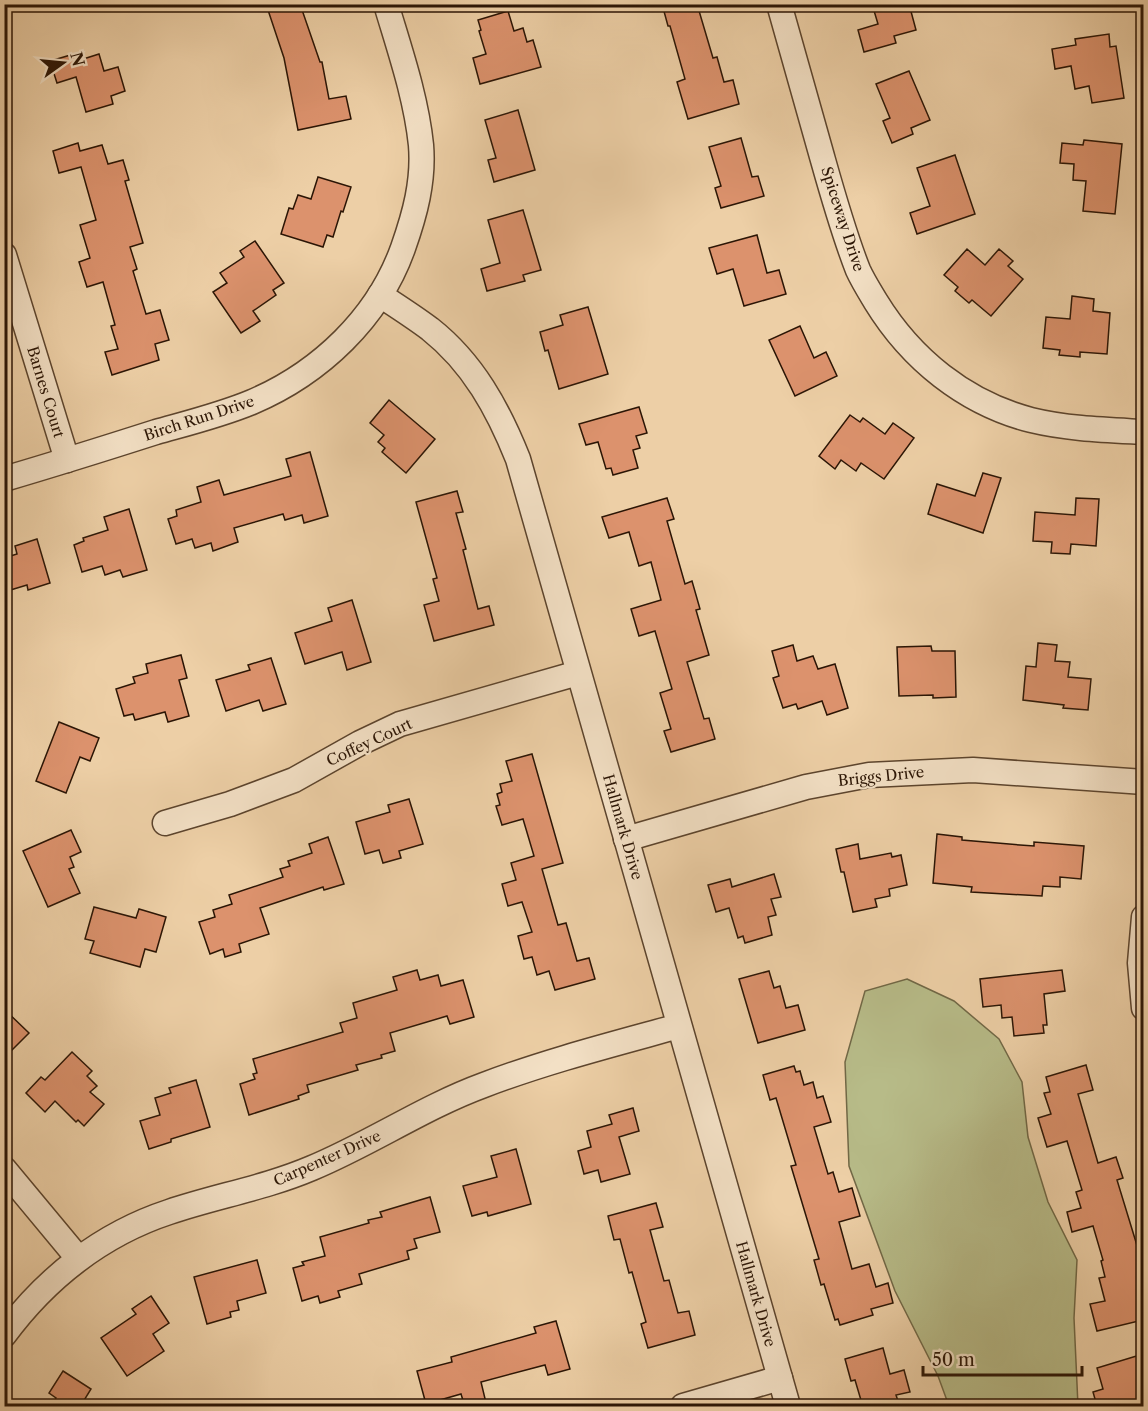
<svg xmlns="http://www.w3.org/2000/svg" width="1148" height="1411" viewBox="0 0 1148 1411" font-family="'Libre Caslon Text',serif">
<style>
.green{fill:#b7bb88;stroke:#716846;stroke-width:1.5}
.building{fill:#dc926d;stroke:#2b1505;stroke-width:1.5}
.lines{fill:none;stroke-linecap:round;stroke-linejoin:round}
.street-casing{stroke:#5c442d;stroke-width:27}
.street{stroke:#f3e0c5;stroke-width:24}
.labels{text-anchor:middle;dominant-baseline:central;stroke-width:4.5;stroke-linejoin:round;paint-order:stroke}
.street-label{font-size:15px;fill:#2b1505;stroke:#f3e0c5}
</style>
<rect width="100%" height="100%" fill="#edcfa6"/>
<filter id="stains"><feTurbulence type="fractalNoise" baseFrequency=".00333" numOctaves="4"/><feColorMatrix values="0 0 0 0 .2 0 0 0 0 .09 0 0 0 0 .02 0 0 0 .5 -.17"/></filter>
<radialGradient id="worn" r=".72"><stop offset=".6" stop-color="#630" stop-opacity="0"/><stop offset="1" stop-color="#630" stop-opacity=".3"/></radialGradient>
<!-- green -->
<path class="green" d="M 907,979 L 954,1001 L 999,1039 L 1022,1082 L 1028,1137 L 1048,1202 L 1077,1260 L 1074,1318 L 1078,1406 L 949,1406 L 938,1376 L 895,1291 L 849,1166 L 845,1062 L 865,991 Z"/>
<!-- building -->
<g class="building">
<path d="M 266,4 L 300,4 L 320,62 L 322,62 L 329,99 L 346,96 L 351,119 L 298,130 L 284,58 Z"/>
<path d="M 662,4 L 697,4 L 713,58 L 717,57 L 724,82 L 733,80 L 739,104 L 688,119 L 677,82 L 685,79 L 670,26 L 668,26 Z"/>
<path d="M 872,4 L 909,4 L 916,30 L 894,36 L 896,43 L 864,52 L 858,30 L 878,24 Z"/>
<path d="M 508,11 L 514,31 L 523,28 L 527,42 L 533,40 L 541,67 L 480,84 L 473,58 L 486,54 L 479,31 L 481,30 L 478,20 Z"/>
<path d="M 1109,34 L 1110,47 L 1116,46 L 1124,98 L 1092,103 L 1089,86 L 1075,89 L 1071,66 L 1055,69 L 1052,49 L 1076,45 L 1075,39 Z"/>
<path d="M 74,54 L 77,61 L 99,54 L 104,71 L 118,67 L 125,91 L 111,96 L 113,104 L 86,112 L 76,77 L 57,83 L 50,61 Z"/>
<path d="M 909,71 L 930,120 L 911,128 L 913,134 L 892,143 L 883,121 L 890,118 L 876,84 Z"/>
<path d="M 518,110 L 535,170 L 494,182 L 488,160 L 496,158 L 485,120 Z"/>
<path d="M 741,138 L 752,177 L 758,176 L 764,196 L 721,208 L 715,188 L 721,186 L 709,147 Z"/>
<path d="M 1084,140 L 1122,144 L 1115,214 L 1083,211 L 1086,181 L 1073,180 L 1074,164 L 1060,163 L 1062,143 L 1083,145 Z"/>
<path d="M 78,143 L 80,151 L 102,145 L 108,164 L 123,160 L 129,180 L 125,181 L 143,243 L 130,247 L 137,269 L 133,271 L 146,314 L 160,310 L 169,340 L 155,344 L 159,360 L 112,375 L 105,352 L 118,349 L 111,326 L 115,325 L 103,282 L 87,287 L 79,262 L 90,258 L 80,225 L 96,220 L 81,167 L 59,173 L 53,151 Z"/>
<path d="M 955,155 L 975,214 L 917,234 L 910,213 L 930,206 L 917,168 Z"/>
<path d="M 318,177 L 351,187 L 343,212 L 341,211 L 333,237 L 327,235 L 323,247 L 281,234 L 289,208 L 293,209 L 298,195 L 311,199 Z"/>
<path d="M 523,210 L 541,270 L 523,275 L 525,281 L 487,291 L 481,269 L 500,263 L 488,220 Z"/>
<path d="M 757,235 L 767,273 L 779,270 L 786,294 L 744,306 L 733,269 L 717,274 L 709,248 Z"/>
<path d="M 255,241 L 284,283 L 273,290 L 276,295 L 253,311 L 260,321 L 241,333 L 213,292 L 227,283 L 220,273 L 244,257 L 240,251 Z"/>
<path d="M 967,249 L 985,265 L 999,249 L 1013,261 L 1008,266 L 1023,279 L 991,316 L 972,300 L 969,303 L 955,291 L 958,287 L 944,275 Z"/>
<path d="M 1072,296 L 1094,299 L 1093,311 L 1110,313 L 1107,354 L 1080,352 L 1080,357 L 1059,355 L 1060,350 L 1043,348 L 1046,317 L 1070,319 Z"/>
<path d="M 588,307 L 608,374 L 559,389 L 548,350 L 545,351 L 540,332 L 563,325 L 560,315 Z"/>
<path d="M 800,326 L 814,358 L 826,352 L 837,376 L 795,396 L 769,340 Z"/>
<path d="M 389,400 L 435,439 L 406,473 L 382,452 L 385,448 L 378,442 L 384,435 L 370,423 Z"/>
<path d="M 639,407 L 647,433 L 636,436 L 640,448 L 633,450 L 638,468 L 613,475 L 611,468 L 606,469 L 598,442 L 586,445 L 579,424 Z"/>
<path d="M 850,415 L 860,422 L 863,418 L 885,434 L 893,423 L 914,438 L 884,479 L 861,463 L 856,471 L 841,460 L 835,469 L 819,456 Z"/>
<path d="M 310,452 L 328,516 L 304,523 L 302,515 L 285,520 L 283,514 L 234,528 L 238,542 L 213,551 L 211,543 L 195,548 L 192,539 L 176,544 L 168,519 L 177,516 L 176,510 L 201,502 L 197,487 L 219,480 L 224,495 L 291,476 L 286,459 Z"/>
<path d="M 983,473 L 1001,478 L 983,533 L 928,514 L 937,484 L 975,496 Z"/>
<path d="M 457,491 L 463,512 L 456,513 L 466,549 L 463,550 L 478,609 L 489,606 L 494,625 L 434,641 L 424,605 L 439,601 L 433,579 L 437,578 L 416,502 Z"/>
<path d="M 667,498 L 674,519 L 667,521 L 685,584 L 692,581 L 700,609 L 696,610 L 709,655 L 687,662 L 704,719 L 709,718 L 715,739 L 671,752 L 664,731 L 671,729 L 660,693 L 672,689 L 655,631 L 639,636 L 631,609 L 661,600 L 651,562 L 639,566 L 629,532 L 609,538 L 602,517 Z"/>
<path d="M 1076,498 L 1099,499 L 1096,546 L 1071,544 L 1070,554 L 1051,553 L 1052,542 L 1033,541 L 1035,512 L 1075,515 Z"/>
<path d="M 129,509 L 147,570 L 123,577 L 120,570 L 105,575 L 102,566 L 82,572 L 74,545 L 84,541 L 83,538 L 108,530 L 104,517 Z"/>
<path d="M 37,539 L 50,583 L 28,590 L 27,585 L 4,592 L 4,558 L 17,554 L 15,546 Z"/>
<path d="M 352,600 L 371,662 L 347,670 L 342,652 L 305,664 L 295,633 L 332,621 L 328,608 Z"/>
<path d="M 1038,643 L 1057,645 L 1055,661 L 1070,662 L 1068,677 L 1091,679 L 1088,710 L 1063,708 L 1064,705 L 1023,700 L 1026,666 L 1036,667 Z"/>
<path d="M 793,645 L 797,661 L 813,656 L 818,669 L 835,664 L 848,708 L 827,715 L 822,701 L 798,709 L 796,704 L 783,708 L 773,678 L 779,676 L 772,651 Z"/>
<path d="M 931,646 L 932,651 L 955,651 L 956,697 L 933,698 L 933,695 L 899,696 L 897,647 Z"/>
<path d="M 181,655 L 187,678 L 179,680 L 189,716 L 168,722 L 165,712 L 135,720 L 133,714 L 124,716 L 116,689 L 135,683 L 133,677 L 148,673 L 146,664 Z"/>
<path d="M 271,658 L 286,704 L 263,711 L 259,700 L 226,711 L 216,680 L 250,670 L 248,665 Z"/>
<path d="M 59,722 L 99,738 L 90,761 L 80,757 L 66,793 L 36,781 Z"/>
<path d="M 532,754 L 563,863 L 542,869 L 558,925 L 566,923 L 577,961 L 589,958 L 595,979 L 555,990 L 549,971 L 537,975 L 532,957 L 524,959 L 518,936 L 532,932 L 522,902 L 508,906 L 502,884 L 516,880 L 511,863 L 534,856 L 523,819 L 502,825 L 496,806 L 500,805 L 497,794 L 502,792 L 500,784 L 512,781 L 506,761 Z"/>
<path d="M 409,799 L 423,844 L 399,851 L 401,858 L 383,863 L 379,850 L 365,854 L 356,822 L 390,812 L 388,805 Z"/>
<path d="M 71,830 L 81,852 L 70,857 L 74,867 L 69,869 L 80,893 L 48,907 L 23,851 Z"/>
<path d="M 937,834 L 962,837 L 962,840 L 1020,845 L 1034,846 L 1034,842 L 1084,846 L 1081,879 L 1060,877 L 1060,887 L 1043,886 L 1042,896 L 971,892 L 972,887 L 933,883 Z"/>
<path d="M 328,837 L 344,884 L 324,890 L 323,887 L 260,908 L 269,934 L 239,944 L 241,952 L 225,957 L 223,949 L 210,954 L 199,922 L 215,917 L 213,910 L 232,904 L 229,895 L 283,877 L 280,869 L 290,866 L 288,861 L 312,853 L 309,844 Z"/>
<path d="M 858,844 L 860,859 L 891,853 L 892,857 L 901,855 L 907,885 L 889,889 L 890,896 L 875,899 L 877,907 L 853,912 L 844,872 L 841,872 L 836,849 Z"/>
<path d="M 774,874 L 781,897 L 771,899 L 776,915 L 768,917 L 772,935 L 745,943 L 743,936 L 738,938 L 729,908 L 716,912 L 708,885 L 730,879 L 732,887 Z"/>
<path d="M 94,907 L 136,918 L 139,909 L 166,917 L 156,952 L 145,949 L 140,967 L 90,953 L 94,941 L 85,939 Z"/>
<path d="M 417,970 L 420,980 L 438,975 L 441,986 L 463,980 L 474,1017 L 450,1024 L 447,1016 L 390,1033 L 395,1051 L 381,1055 L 382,1058 L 356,1065 L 358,1070 L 307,1085 L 309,1092 L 298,1096 L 299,1099 L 249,1115 L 240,1084 L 255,1079 L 253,1074 L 257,1073 L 253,1059 L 343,1032 L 340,1023 L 357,1018 L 353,1003 L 397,990 L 393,977 Z"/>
<path d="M 1062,970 L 1065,991 L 1044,994 L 1047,1025 L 1043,1025 L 1044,1033 L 1014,1036 L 1012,1017 L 1002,1018 L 1001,1005 L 983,1007 L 980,979 Z"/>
<path d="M 769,971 L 774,988 L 780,986 L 786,1008 L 798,1005 L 805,1030 L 758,1043 L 739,979 Z"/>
<path d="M 4,1009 L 29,1033 L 4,1058 Z"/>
<path d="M 72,1052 L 92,1071 L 87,1076 L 97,1086 L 90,1092 L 104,1104 L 84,1126 L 78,1120 L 76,1122 L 55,1101 L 45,1112 L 26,1093 L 41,1077 L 45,1080 Z"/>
<path d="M 1086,1065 L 1093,1090 L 1078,1094 L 1098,1163 L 1116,1157 L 1123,1178 L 1117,1180 L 1139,1252 L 1143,1251 L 1143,1276 L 1138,1278 L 1143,1300 L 1143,1320 L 1097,1331 L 1090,1304 L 1105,1301 L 1099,1278 L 1105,1277 L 1101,1261 L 1103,1260 L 1093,1226 L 1072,1232 L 1067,1212 L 1081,1208 L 1076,1192 L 1082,1190 L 1067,1141 L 1047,1147 L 1038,1118 L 1051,1114 L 1044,1093 L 1050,1092 L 1046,1077 Z"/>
<path d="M 794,1066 L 796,1072 L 800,1071 L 804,1085 L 813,1082 L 817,1098 L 823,1096 L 831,1122 L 814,1127 L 828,1174 L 833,1172 L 839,1192 L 852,1188 L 860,1216 L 839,1222 L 852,1269 L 869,1264 L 876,1287 L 888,1283 L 893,1303 L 871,1309 L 873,1315 L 840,1325 L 838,1319 L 835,1320 L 824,1284 L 821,1285 L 814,1260 L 819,1259 L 791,1166 L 796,1165 L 776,1098 L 770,1100 L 763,1075 Z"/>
<path d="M 196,1080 L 210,1127 L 171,1139 L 171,1142 L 149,1149 L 140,1121 L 160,1115 L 155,1098 L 171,1093 L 169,1088 Z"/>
<path d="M 633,1108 L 639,1131 L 619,1137 L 630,1174 L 601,1182 L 598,1170 L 584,1174 L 578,1151 L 591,1147 L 587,1131 L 612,1124 L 609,1115 Z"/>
<path d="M 516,1149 L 531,1204 L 488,1216 L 487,1212 L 472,1216 L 463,1186 L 497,1177 L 491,1156 Z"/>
<path d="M 430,1197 L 440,1232 L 414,1239 L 417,1248 L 407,1251 L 409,1259 L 359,1274 L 362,1284 L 338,1291 L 340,1297 L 320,1303 L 318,1296 L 302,1301 L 293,1268 L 304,1265 L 302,1262 L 325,1256 L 320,1237 L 369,1223 L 368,1220 L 382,1217 L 380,1212 Z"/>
<path d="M 656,1203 L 663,1227 L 650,1230 L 664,1281 L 669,1280 L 678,1313 L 689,1311 L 695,1335 L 648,1348 L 641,1324 L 646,1322 L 632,1272 L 629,1273 L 620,1239 L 614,1240 L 608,1216 Z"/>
<path d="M 257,1260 L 266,1293 L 237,1301 L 239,1310 L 230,1312 L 231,1317 L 207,1324 L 194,1277 Z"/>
<path d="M 151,1296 L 169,1323 L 153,1334 L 164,1351 L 127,1376 L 101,1338 L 136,1314 L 132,1309 Z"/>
<path d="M 556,1321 L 570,1369 L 548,1375 L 545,1365 L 481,1382 L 487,1407 L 465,1407 L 461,1394 L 426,1404 L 417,1371 L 452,1362 L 451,1357 L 536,1333 L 534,1327 Z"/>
<path d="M 883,1348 L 890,1374 L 904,1370 L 910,1392 L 896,1395 L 900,1407 L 863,1407 L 855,1380 L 851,1381 L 845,1359 Z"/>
<path d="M 1143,1354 L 1143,1377 L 1138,1379 L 1143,1397 L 1143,1406 L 1097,1406 L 1093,1392 L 1103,1389 L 1097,1368 Z"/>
<path d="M 63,1371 L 91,1389 L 80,1407 L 51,1407 L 56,1398 L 49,1393 Z"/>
</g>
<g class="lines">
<defs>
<g id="street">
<path d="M 779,4 C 793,54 807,104 821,153 C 832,192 843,232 858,270 C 863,281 870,292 876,302 C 911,359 965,403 1031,420 C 1068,429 1106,430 1144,432"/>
<path d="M 4,255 L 67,460"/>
<path d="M 380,295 C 397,306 414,317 430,329 C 473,363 498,409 518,459 L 788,1406"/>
<path d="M 4,479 C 55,464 106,448 156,432 C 188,423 221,415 252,402 C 320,373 378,318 403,248 C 415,214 424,181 421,145 C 416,97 400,51 386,4"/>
<path d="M 165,823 L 230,804 L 294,780 L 360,743 L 400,724 L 578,673"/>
<path d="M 626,839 L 806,787 L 869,775 L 973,770 L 1144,782"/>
<path d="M 1144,917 L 1140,963 L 1144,1008"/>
<path d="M 4,1169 L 78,1258"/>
<path d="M 4,1335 C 46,1278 102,1234 169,1212 C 216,1196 265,1188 312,1168 C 370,1144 424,1107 484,1085 C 547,1061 614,1044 679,1026"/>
<path d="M 683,1406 L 780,1378"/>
</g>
</defs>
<!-- street casing -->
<use href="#street" class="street-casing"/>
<!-- street -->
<use href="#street" class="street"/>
</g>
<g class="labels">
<!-- street labels -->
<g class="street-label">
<text transform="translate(843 219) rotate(72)">Spiceway Drive</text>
<text transform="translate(46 392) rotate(73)">Barnes Court</text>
<text transform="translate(199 418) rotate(-18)">Birch Run Drive</text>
<text transform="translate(369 742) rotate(-25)">Coffey Court</text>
<text transform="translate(881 776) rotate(-6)">Briggs Drive</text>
<text transform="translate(623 827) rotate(74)">Hallmark Drive</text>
<text transform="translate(327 1158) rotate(-24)">Carpenter Drive</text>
<text transform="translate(756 1294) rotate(74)">Hallmark Drive</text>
</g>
</g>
<!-- margin -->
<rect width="1148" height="1411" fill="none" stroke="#edcfa6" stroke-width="24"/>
<rect x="6" y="6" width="1136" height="1399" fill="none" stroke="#2b1505" stroke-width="3"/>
<rect x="12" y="12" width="1124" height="1387" fill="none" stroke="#2b1505" stroke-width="1.5"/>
<!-- north arrow -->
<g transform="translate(63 63) rotate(75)" stroke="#f3e0c5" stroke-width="4.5" paint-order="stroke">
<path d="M0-4.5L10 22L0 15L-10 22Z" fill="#2b1505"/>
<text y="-9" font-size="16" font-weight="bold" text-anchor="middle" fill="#2b1505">N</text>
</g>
<!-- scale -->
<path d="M923 1366v9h159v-9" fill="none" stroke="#2b1505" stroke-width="3"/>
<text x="932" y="1366" font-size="18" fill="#2b1505" stroke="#f3e0c5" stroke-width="4.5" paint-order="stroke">50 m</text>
<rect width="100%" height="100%" filter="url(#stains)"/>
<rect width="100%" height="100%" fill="url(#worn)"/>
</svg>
